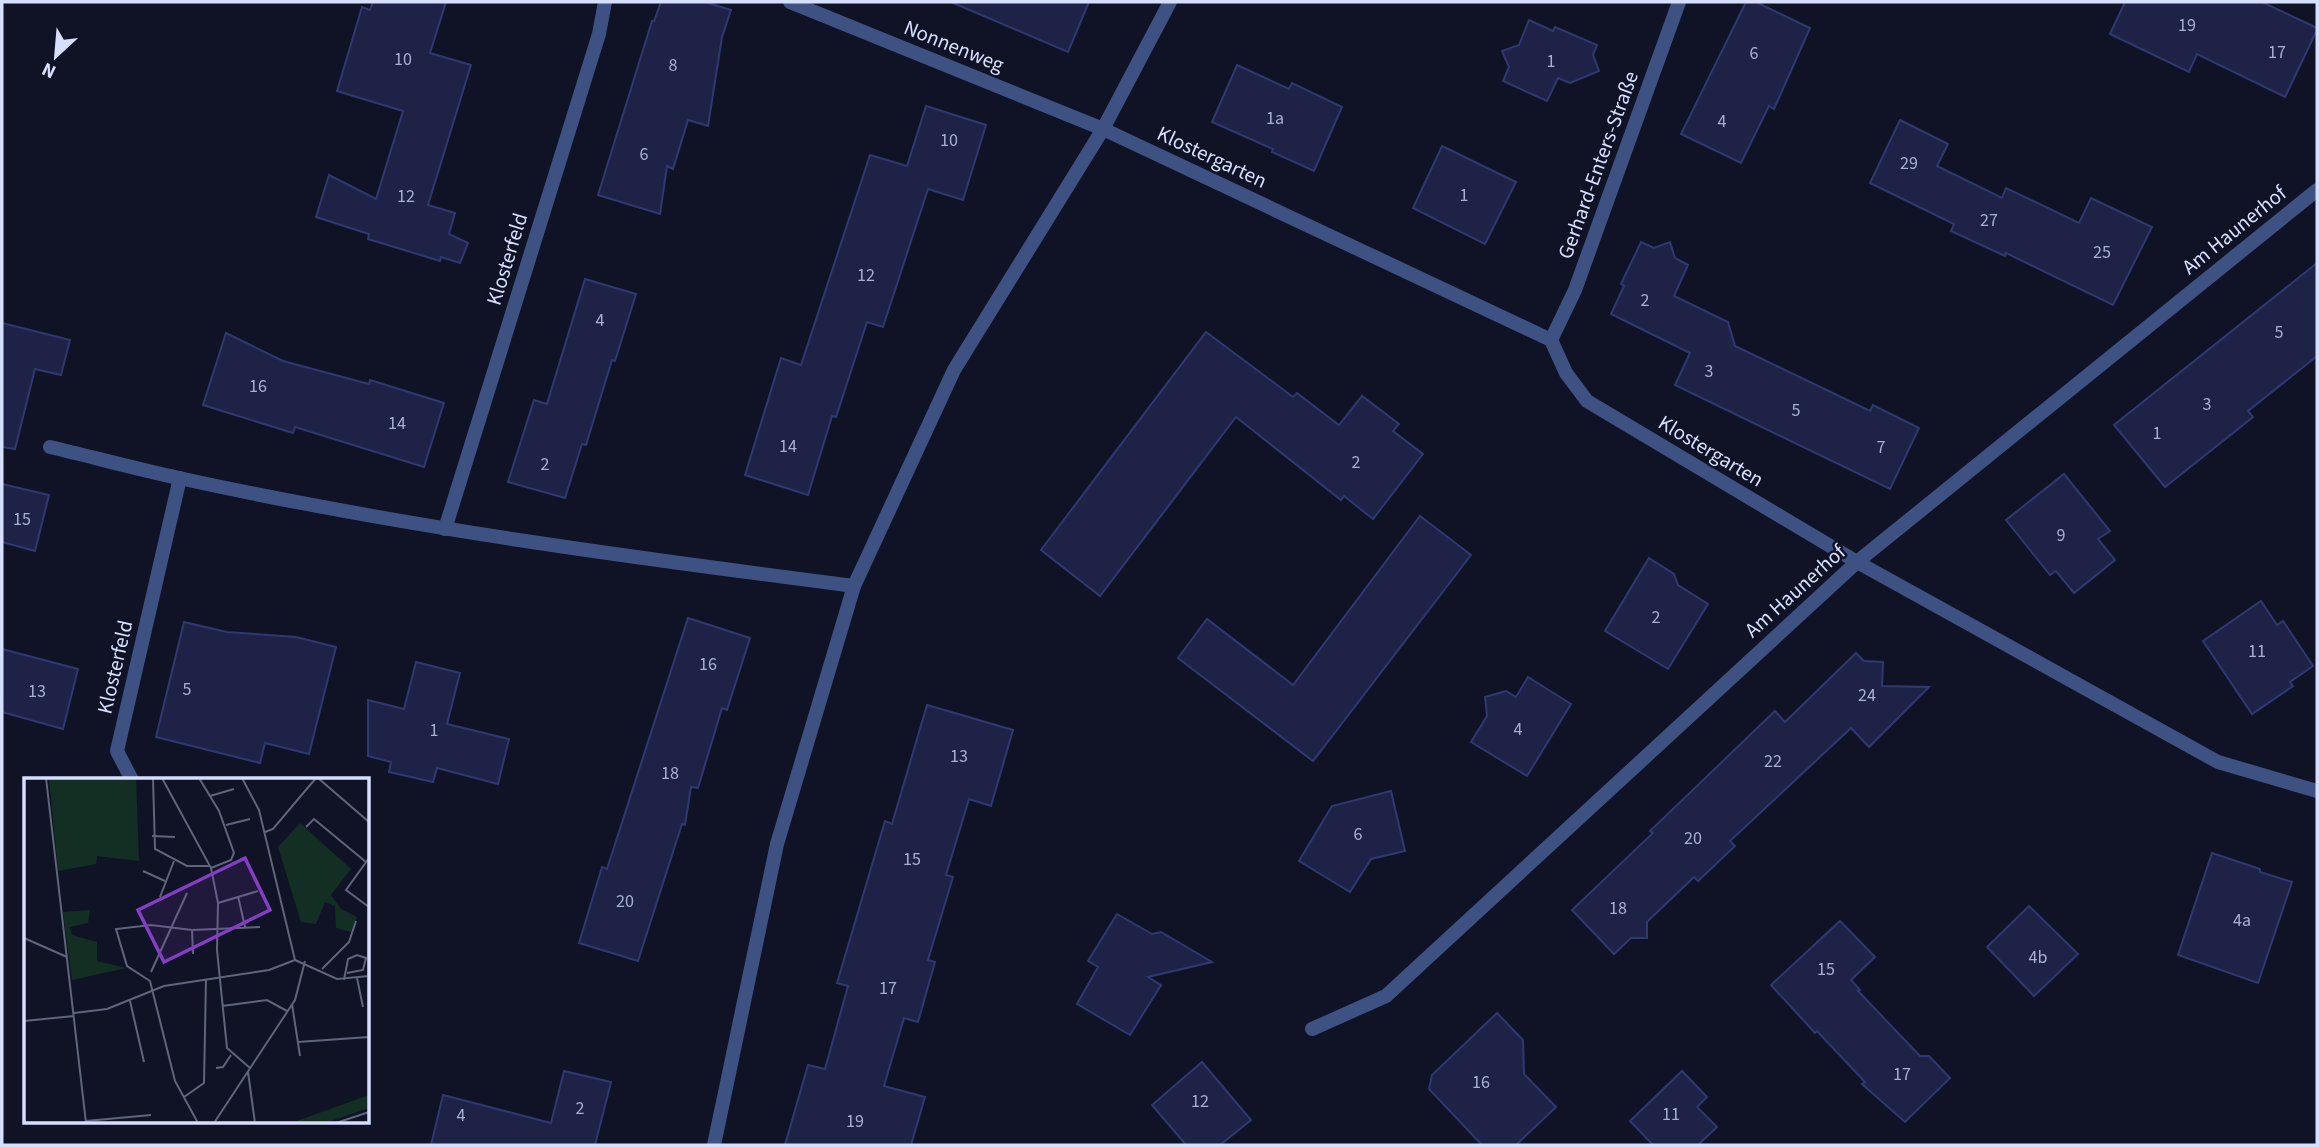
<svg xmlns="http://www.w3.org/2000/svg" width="2319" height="1147" viewBox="0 0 2319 1147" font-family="'Source Sans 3',sans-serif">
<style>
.building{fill:#1d2246;stroke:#2f3971;stroke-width:2}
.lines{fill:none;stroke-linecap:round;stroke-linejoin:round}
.street{stroke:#3d5282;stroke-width:14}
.labels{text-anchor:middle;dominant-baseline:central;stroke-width:5;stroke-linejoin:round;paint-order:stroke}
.number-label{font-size:18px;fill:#a8b0d0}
.street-label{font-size:21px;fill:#d6dffe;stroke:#101325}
.inset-road{fill:none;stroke:#5f657c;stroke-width:2}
.view{fill:#843ec5;fill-opacity:0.15;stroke:#843ec5;stroke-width:3.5}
.inset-edge{fill:none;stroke:#d6dffe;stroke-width:3.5}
</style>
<rect width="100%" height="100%" fill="#101325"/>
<!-- building -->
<g class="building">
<path d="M 373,2 L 446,2 L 430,53 L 471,65 L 428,205 L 455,213 L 449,234 L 468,243 L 460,263 L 441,257 L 440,261 L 368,239 L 369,234 L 316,217 L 329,175 L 376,199 L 403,111 L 337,91 L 362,7 L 370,10 Z"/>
<path d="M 661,2 L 705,2 L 731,10 L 722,37 L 708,126 L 688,120 L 673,169 L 667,166 L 660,214 L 598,195 L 652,21 L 654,21 Z"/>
<path d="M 951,2 L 1089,2 L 1068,52 Z"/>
<path d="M 1746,2 L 1756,2 L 1810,28 L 1774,109 L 1769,106 L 1741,163 L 1681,134 Z"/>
<path d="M 2125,2 L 2262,2 L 2317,28 L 2317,30 L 2285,97 L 2197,54 L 2189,72 L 2110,34 Z"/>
<path d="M 1529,20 L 1553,31 L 1555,27 L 1597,45 L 1593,55 L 1599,71 L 1570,83 L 1558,78 L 1547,101 L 1503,81 L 1509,67 L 1502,51 L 1519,45 Z"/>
<path d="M 1237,65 L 1289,89 L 1292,83 L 1342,107 L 1314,171 L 1272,152 L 1273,149 L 1212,122 Z"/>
<path d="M 926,106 L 986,125 L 963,200 L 928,189 L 883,327 L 867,322 L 836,417 L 832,416 L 808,495 L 745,475 L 781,358 L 801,365 L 870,155 L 907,166 Z"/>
<path d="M 1900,120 L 1948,144 L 1937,166 L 2002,198 L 2006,188 L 2079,223 L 2091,198 L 2152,227 L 2113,305 L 2006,253 L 2005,256 L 1951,231 L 1954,224 L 1870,183 Z"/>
<path d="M 1442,146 L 1516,182 L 1485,244 L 1413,208 Z"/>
<path d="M 1641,242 L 1654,248 L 1670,242 L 1675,258 L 1688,265 L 1674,296 L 1728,322 L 1735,346 L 1870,411 L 1873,405 L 1919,428 L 1890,489 L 1675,385 L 1690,353 L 1611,314 L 1624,286 L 1621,284 Z"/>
<path d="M 2317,263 L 2317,356 L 2248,411 L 2253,417 L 2165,487 L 2114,425 Z"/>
<path d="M 585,279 L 636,294 L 615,361 L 612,360 L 586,445 L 582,444 L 565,498 L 508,482 L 534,400 L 547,404 Z"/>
<path d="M 2,323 L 70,340 L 61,375 L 35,369 L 15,449 L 2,447 Z"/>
<path d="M 1206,332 L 1293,397 L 1297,393 L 1339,425 L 1362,396 L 1399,424 L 1393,431 L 1423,454 L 1373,519 L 1344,496 L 1341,500 L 1236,417 L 1100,596 L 1041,550 Z"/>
<path d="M 226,333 L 283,361 L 369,384 L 370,380 L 444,403 L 424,467 L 295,427 L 293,433 L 203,405 Z"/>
<path d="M 2064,474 L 2110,531 L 2098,539 L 2115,560 L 2074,593 L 2056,571 L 2050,575 L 2006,520 Z"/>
<path d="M 2,484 L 49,495 L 35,551 L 2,542 Z"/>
<path d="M 1420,516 L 1471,555 L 1313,761 L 1178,658 L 1207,619 L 1293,685 Z"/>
<path d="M 1649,558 L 1674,574 L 1678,585 L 1708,604 L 1668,669 L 1605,631 Z"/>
<path d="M 2261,601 L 2277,625 L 2283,621 L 2313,666 L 2290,682 L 2293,686 L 2252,714 L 2203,641 Z"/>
<path d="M 688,618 L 750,638 L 727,710 L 722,708 L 698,788 L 691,787 L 685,825 L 682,824 L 638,961 L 579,943 L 602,867 L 607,869 Z"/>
<path d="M 184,622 L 227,632 L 296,637 L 336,647 L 309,754 L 265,743 L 260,763 L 156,737 Z"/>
<path d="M 2,649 L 78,669 L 63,729 L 2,712 Z"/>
<path d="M 1856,653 L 1864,661 L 1883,662 L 1882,686 L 1929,687 L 1869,747 L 1851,728 L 1730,841 L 1735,846 L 1698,881 L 1694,877 L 1647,922 L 1647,938 L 1631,938 L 1614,954 L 1572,910 L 1653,833 L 1650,831 L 1775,711 L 1785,722 Z"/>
<path d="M 416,662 L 460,673 L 447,724 L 509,739 L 498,784 L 437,768 L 433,782 L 389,772 L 391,762 L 368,756 L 368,700 L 404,709 Z"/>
<path d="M 1528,677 L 1571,704 L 1527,776 L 1471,742 L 1487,716 L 1485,697 L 1506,691 L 1516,697 Z"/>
<path d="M 927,705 L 1013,730 L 991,806 L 969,799 L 946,875 L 953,877 L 928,960 L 935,962 L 918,1022 L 904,1018 L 884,1086 L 925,1097 L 911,1145 L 785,1145 L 808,1065 L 825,1069 L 848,986 L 837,983 L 885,821 L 892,824 Z"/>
<path d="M 1391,791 L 1405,851 L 1371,859 L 1350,892 L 1299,861 L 1332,806 Z"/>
<path d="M 2212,853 L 2260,869 L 2260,872 L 2292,882 L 2258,983 L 2178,955 Z"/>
<path d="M 2029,906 L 2078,954 L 2034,996 L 1987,947 Z"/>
<path d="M 1117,914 L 1152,934 L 1161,932 L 1212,962 L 1148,977 L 1161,985 L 1130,1035 L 1077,1004 L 1098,967 L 1088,961 Z"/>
<path d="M 1840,921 L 1875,957 L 1851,980 L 1860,990 L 1858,991 L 1920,1056 L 1929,1056 L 1950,1078 L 1905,1122 L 1862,1084 L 1865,1082 L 1817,1031 L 1815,1033 L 1771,985 Z"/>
<path d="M 1497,1013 L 1523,1040 L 1524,1074 L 1556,1107 L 1516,1145 L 1482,1145 L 1429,1089 L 1432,1075 Z"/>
<path d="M 1202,1062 L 1251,1120 L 1220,1145 L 1186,1145 L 1152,1105 Z"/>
<path d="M 564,1071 L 611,1082 L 595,1145 L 431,1145 L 443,1095 L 551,1123 Z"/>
<path d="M 1682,1071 L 1707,1097 L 1697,1107 L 1717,1127 L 1698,1145 L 1653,1145 L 1630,1121 Z"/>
</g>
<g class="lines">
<!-- street -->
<g class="street">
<path d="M 790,2 L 1103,129 L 1551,340 L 1566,373 L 1587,401 L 1857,562 L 2218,762 L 2317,791"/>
<path d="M 1551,340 L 1575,290 L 1679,2"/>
<path d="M 50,447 C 93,457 136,469 179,478 C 402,527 628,557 854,586"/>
<path d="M 445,529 L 599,34 L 605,2"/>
<path d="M 132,780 L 117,751 L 180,478"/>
<path d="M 1312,1029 L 1386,996 L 1857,562 L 2317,190"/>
<path d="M 714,1145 L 777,844 L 854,586 L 954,370 L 1103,129 L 1170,2"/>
</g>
</g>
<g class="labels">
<!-- number labels -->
<g class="number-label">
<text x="2187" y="25">19</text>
<text x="2277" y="52">17</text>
<text x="1754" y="53">6</text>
<text x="403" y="59">10</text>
<text x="1551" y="61">1</text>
<text x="673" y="65">8</text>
<text x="1275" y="118">1a</text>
<text x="1722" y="121">4</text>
<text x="949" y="140">10</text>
<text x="644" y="154">6</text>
<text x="1909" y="163">29</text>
<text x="1464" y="195">1</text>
<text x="406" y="196">12</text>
<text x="1989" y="220">27</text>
<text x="2102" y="252">25</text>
<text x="866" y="275">12</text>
<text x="1645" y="300">2</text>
<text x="600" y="320">4</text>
<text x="2279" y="332">5</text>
<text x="1709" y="371">3</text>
<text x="258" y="386">16</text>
<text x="2207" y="404">3</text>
<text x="1796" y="410">5</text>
<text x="397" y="423">14</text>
<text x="2157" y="433">1</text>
<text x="788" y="446">14</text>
<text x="1881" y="447">7</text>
<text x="1356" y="462">2</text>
<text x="545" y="464">2</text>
<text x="22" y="519">15</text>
<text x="2061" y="535">9</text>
<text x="1656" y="617">2</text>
<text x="2257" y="651">11</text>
<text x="708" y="664">16</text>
<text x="187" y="689">5</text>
<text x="37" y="691">13</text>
<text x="1867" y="695">24</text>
<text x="1518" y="729">4</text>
<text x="434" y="730">1</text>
<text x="959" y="756">13</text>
<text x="1773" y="761">22</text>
<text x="670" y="773">18</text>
<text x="1358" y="834">6</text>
<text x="1693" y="838">20</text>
<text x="912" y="859">15</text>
<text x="625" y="901">20</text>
<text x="1618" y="908">18</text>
<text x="2242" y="920">4a</text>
<text x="2038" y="957">4b</text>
<text x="1826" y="969">15</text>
<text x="888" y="988">17</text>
<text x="1902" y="1074">17</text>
<text x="1481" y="1082">16</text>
<text x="1200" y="1101">12</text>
<text x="580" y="1108">2</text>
<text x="1671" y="1114">11</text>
<text x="461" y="1115">4</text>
<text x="855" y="1121">19</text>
</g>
<!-- street labels -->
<g class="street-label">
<text transform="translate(954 46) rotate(22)">Nonnenweg</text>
<text transform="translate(1212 157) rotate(25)">Klostergarten</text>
<text transform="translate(1598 165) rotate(-70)">Gerhard-Enters-Straße</text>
<text transform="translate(2234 230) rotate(-39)">Am Haunerhof</text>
<text transform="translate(507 259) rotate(-73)">Klosterfeld</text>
<text transform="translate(1711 451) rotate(31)">Klostergarten</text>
<text transform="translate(1795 591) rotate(-42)">Am Haunerhof</text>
<text transform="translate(115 667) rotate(-77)">Klosterfeld</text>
</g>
</g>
<!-- overview -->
<g transform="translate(24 778)">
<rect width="345" height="345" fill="#101325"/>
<path d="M 25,0 L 112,0 L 115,83 L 73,78 L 72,86 L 34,93 ZM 276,45 L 327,91 L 307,117 L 317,131 L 333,139 L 327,154 L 312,150 L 311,128 L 301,124 L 292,146 L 277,144 L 254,69 ZM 66,132 L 64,145 L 46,149 L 48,157 L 73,164 L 73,183 L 102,190 L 48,202 L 39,134 ZM 345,317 L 345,330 L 339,332 L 301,345 L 267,345 Z" fill="#132f24"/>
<path class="inset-road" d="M 22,0 L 62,345M 129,0 L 131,71 L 163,88 L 186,88M 138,0 L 187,90 L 194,125 L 193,172 L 203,270 L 226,290M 175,0 L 195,33 L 210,75 L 207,82 L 187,90M 218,0 L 235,32 L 271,182M 294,0 L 345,44M 186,18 L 210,11M 202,47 L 226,41M 282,49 L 290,41 L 342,84M 241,54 L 249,51 L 292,0M 128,58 L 151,59M 345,80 L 322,112 L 345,129M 119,93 L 141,103M 214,118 L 221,149M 136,119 L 150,83M 194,125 L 234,113M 168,152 L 169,176M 0,160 L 43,179M 271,182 L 313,201 L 345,198M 298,191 L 325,164 L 332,143M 127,194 L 163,115M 333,200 L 339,229M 320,202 L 324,181 L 333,177 L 342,180 L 339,192 L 323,195M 106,223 L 120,284M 268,226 L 276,278M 198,228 L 243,222 L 263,233M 50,235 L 83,231 L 140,208 L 245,192 L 271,182M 0,243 L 50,238M 274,264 L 345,259M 192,290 L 199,289 L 207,277M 224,294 L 231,345M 160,319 L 180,305 L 182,201M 62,343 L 127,337M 174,345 L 151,303 L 126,203 L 103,188 L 92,151 L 127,147 L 168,152 L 236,149M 190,345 L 271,222 L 281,183M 312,345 L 345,334"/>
<path class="view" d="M 221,80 L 246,132 L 140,184 L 114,132 Z"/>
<rect width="345" height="345" class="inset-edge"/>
</g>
<!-- border -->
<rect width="2319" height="1147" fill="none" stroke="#d6dffe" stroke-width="7"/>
<!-- north arrow -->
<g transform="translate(56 56) rotate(206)" stroke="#101325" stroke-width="5" paint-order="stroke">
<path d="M0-5L12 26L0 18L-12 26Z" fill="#d6dffe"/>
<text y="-10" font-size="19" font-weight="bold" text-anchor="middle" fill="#d6dffe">N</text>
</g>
</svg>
